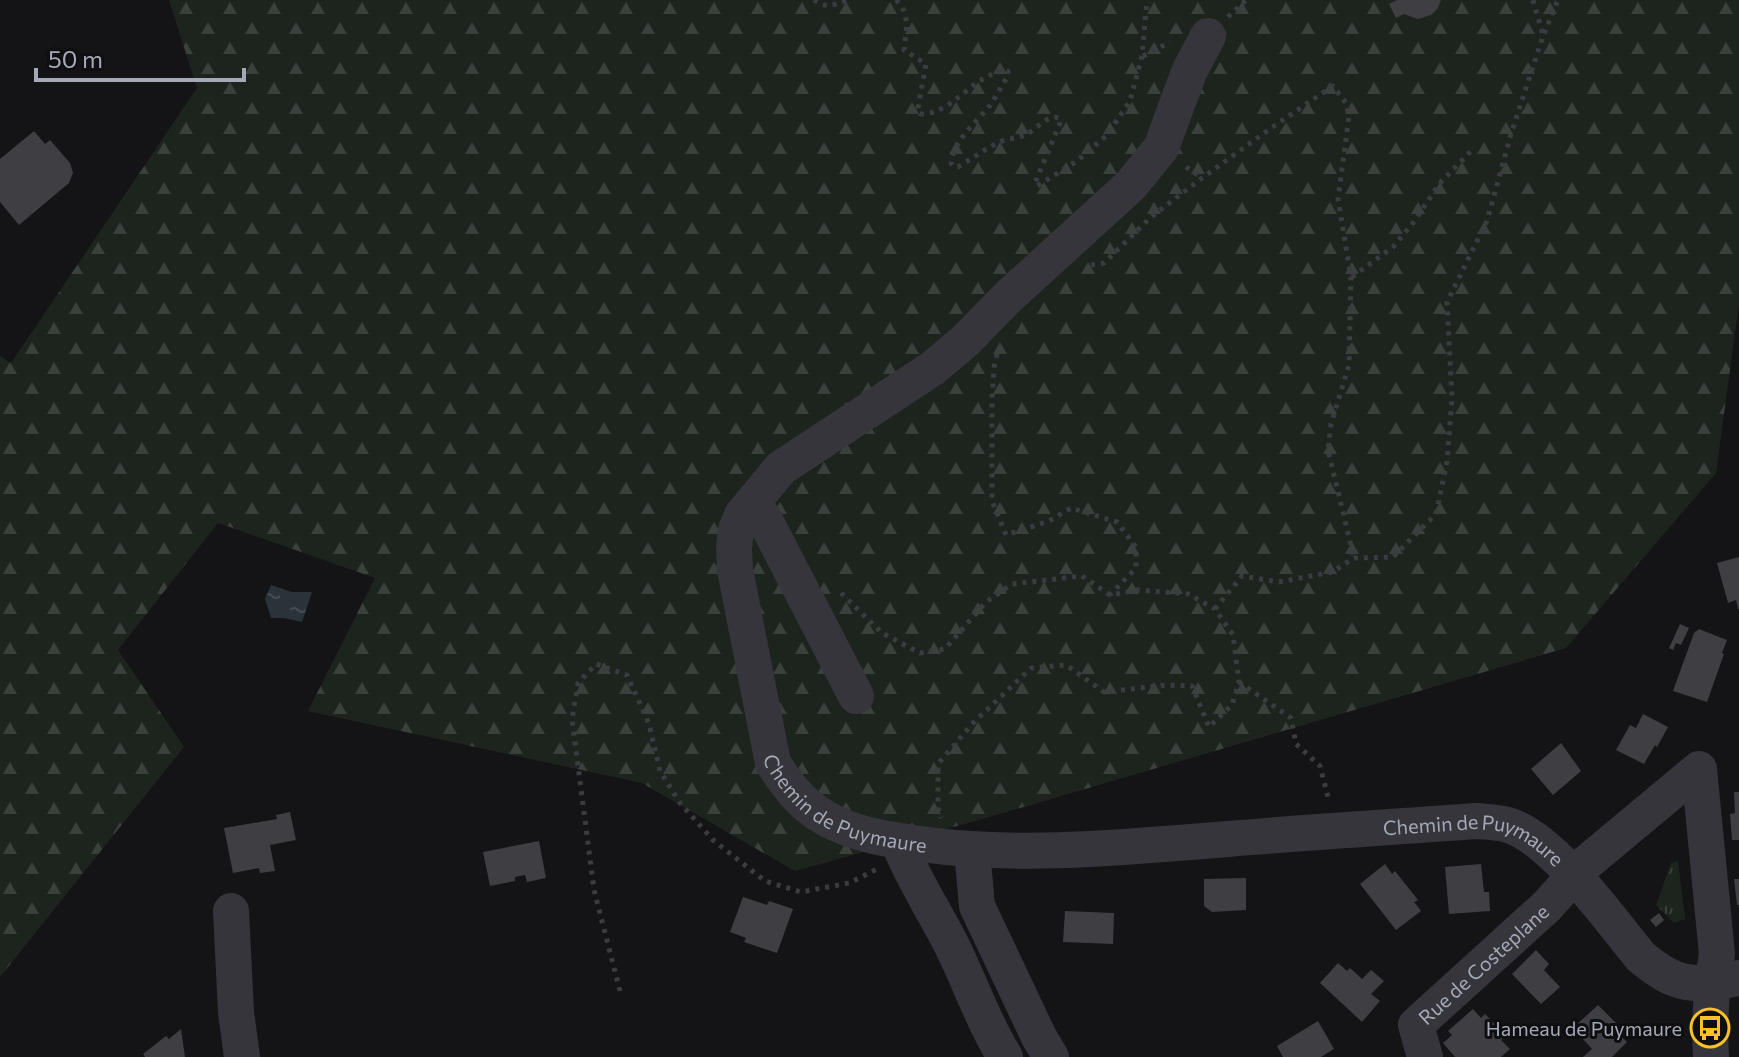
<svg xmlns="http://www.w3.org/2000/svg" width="1739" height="1057" viewBox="0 0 1739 1057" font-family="Commissioner,sans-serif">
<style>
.grass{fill:url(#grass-tufts)}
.forest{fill:url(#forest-firs)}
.water{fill:url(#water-ripples)}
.building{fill:#3e3e43}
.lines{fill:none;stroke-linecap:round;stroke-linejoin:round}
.path{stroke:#3b3c42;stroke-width:5;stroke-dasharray:4 6;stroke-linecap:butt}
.minor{stroke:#35353b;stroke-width:36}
.labels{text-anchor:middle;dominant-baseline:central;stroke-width:6;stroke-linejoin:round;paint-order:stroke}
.street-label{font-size:20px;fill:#a5a9b7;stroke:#0f0f11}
.poi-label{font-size:20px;fill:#a5a9b7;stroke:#0f0f11;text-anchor:end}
</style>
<defs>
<pattern id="grass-tufts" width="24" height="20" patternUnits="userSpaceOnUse" patternTransform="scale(2)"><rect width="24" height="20" fill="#1c241d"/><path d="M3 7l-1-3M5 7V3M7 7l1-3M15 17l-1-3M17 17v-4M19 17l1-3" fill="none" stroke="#3a413c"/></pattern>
<pattern id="forest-firs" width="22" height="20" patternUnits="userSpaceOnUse" patternTransform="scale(2)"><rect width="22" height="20" fill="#1c241d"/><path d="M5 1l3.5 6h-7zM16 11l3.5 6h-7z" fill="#3a413c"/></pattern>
<pattern id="water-ripples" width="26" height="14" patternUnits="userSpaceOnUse" patternTransform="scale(2)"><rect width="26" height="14" fill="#2a323a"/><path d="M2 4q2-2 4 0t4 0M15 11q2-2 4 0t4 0" fill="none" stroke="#464d54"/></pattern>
</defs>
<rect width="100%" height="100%" fill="#141416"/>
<!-- grass -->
<path class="grass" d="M 1678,861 L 1685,919 L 1674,923 L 1656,905 L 1671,863 Z"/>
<!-- forest -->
<path class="forest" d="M 169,0 L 1739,0 L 1739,303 L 1716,473 L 1566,648 L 986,818 L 795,871 L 642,783 L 308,711 L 375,578 L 218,523 L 118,650 L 184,747 L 0,977 L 0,356 L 11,363 L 197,88 Z"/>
<!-- water -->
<path class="water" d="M 271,585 L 292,592 L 312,592 L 302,622 L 284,618 L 271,618 L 265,599 Z"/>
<!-- building -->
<g class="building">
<path d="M 1397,0 L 1441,0 L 1438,8 L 1431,15 L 1418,19 L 1404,14 L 1396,18 L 1389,4 Z"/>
<path d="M 34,131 L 45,144 L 50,140 L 70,163 L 73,173 L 69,183 L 19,225 L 0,202 L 0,159 Z"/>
<path d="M 1739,557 L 1739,609 L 1738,609 L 1736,600 L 1728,603 L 1717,563 Z"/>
<path d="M 1680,624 L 1689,628 L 1681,645 L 1676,643 L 1673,650 L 1669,648 Z"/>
<path d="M 1699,629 L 1727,640 L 1722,653 L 1724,654 L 1707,702 L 1673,691 L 1694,633 Z"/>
<path d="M 1643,714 L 1668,727 L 1657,747 L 1655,745 L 1644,764 L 1616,750 L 1630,725 L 1636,728 Z"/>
<path d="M 1561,743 L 1581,771 L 1553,795 L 1531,769 Z"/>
<path d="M 1734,792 L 1739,792 L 1739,840 L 1732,840 L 1730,814 L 1735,813 Z"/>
<path d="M 290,812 L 296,840 L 270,845 L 275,871 L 260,873 L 259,868 L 233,873 L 224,828 L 277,819 L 276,815 Z"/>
<path d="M 539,841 L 546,878 L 527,882 L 525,875 L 515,877 L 515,881 L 490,886 L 483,852 Z"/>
<path d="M 1385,864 L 1392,874 L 1395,871 L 1418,900 L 1414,902 L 1421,911 L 1396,930 L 1360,884 Z"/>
<path d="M 1481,864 L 1484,892 L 1489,892 L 1490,911 L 1449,914 L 1445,867 Z"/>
<path d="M 1246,878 L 1246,910 L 1212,912 L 1204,906 L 1204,879 Z"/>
<path d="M 1734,879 L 1739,879 L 1739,905 L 1737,905 Z"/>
<path d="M 743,897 L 767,905 L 769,901 L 793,909 L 777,953 L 744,942 L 746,938 L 730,932 Z"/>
<path d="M 1065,911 L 1114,913 L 1113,944 L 1063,942 Z"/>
<path d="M 1659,913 L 1664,920 L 1656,927 L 1650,920 Z"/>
<path d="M 1536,950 L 1549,964 L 1544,970 L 1560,987 L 1541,1004 L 1512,974 Z"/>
<path d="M 1338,963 L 1347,971 L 1350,968 L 1362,979 L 1371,970 L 1384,981 L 1371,994 L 1380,1001 L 1362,1022 L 1320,983 Z"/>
<path d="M 1598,1005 L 1617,1024 L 1613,1028 L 1627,1042 L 1612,1057 L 1583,1057 L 1592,1049 L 1573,1028 Z"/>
<path d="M 1473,1009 L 1481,1018 L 1485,1014 L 1506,1036 L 1501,1040 L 1510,1049 L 1501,1057 L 1455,1057 L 1443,1043 L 1452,1035 L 1448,1031 Z"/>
<path d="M 1318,1021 L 1334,1049 L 1321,1057 L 1283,1057 L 1277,1046 Z"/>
<path d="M 181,1029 L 185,1057 L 145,1057 L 143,1054 L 166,1036 L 169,1039 Z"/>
</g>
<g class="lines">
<!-- path -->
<g class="path">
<path d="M 814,0 C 826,9 834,5 847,0"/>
<path d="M 896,0 C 911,14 906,32 904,50 L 926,64 L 918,108 L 920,114 C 942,115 961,94 978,82 C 986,77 994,73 1002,69 L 1008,71 L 1008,76 C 1002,85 997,95 991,104 C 977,122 954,139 951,163 L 954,167 L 958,167 C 973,158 986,148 1002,141 C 1010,138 1020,138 1027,134 C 1038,128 1047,114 1060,118 L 1060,123 L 1035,183 L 1037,186 L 1077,161 L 1107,135 L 1130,101 L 1142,56 L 1147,0"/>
<path d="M 1533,0 L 1543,35"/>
<path d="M 1228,17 L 1246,0"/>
<path d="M 1143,56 L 1170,42"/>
<path d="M 1186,167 L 1202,178"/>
<path d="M 1091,265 L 1104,263 L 1151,217 L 1202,178 L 1274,126 L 1333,86 L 1346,103 L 1349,116 L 1338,199 L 1351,277 L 1349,365 L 1331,424 L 1328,450 L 1354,558"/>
<path d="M 1352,277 L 1393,247 L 1413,223 L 1440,183 L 1471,151"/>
<path d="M 997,354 L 994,367 L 992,399 L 992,501 L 1006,535 L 1049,521 L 1071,508 L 1117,522 L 1136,547 L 1136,568 L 1110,595"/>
<path d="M 841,593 L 882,633 L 920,653 L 945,649 L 986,602 L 1012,584 L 1082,576 L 1110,595 L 1138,590 L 1188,594 L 1215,609 L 1233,635 L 1239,682 L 1232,705 L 1209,727 L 1192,686 L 1166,685 L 1104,692 L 1066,665 L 1031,668 L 972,724 L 938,764 L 938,808 L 941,818"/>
<path d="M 1215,609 L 1242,576 L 1279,582 L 1332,572 L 1354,558 L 1393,557 L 1436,514 L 1447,462 L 1452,399 L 1447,302 L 1487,221 L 1511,134 L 1543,36 L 1558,0"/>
<path d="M 1239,682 L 1291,718 L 1296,744 L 1320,766 L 1329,801"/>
<path d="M 620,991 L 594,890 L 572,719 L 578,683 L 596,664 L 627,675 L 649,724 L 660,771 L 680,803 L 713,840 L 765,881 L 801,892 L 849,883 L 877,869"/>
</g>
<!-- minor -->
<g class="minor">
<path id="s1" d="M 1208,36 L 1189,72 L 1161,148 L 1131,185 L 1007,298 L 966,340 L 933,368 L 781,468 L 742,515 L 736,530 L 734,548 L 735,570 L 773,763 C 790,790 807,811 837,824 C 863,836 892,840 920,844 C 1022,858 1126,847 1228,839 C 1311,832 1394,827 1476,821 C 1486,822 1498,822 1508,825 C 1554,839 1610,920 1641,957 C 1678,988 1694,986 1739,978"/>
<path d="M 753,502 L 766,522 L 856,696"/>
<path d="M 898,841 C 912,878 934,910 952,946 C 970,982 983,1022 1005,1057"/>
<path d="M 972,850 L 977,906 L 1039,1037 L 1051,1057"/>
<path d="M 231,911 L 236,1012 L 242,1057"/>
<path id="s2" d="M 1425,1057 L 1416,1025 L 1546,907 L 1585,864 L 1699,769 L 1717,954 C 1711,988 1709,1022 1711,1057"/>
</g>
</g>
<!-- icons -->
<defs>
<symbol id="bus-ring" viewBox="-11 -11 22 22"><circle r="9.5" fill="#0f0f11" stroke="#f8c12a" stroke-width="1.5"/><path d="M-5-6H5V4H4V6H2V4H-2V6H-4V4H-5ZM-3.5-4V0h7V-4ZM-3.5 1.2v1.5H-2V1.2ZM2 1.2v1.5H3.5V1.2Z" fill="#f8c12a"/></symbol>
</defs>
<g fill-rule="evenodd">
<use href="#bus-ring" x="1688" y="1006" width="44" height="44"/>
</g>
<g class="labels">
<!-- street labels -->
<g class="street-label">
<text stroke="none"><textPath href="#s1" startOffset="1022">Chemin de Puymaure</textPath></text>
<text stroke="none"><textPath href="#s1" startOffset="1670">Chemin de Puymaure</textPath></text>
<text stroke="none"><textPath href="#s2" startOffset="124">Rue de Costeplane</textPath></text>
</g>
<!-- poi labels -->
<g class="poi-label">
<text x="1682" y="1028">Hameau de Puymaure</text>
</g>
</g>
<!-- scale -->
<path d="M36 68v12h208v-12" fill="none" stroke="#a5a9b7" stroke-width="4"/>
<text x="48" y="68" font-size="24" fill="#a5a9b7" stroke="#0f0f11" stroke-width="6" paint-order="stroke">50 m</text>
</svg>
